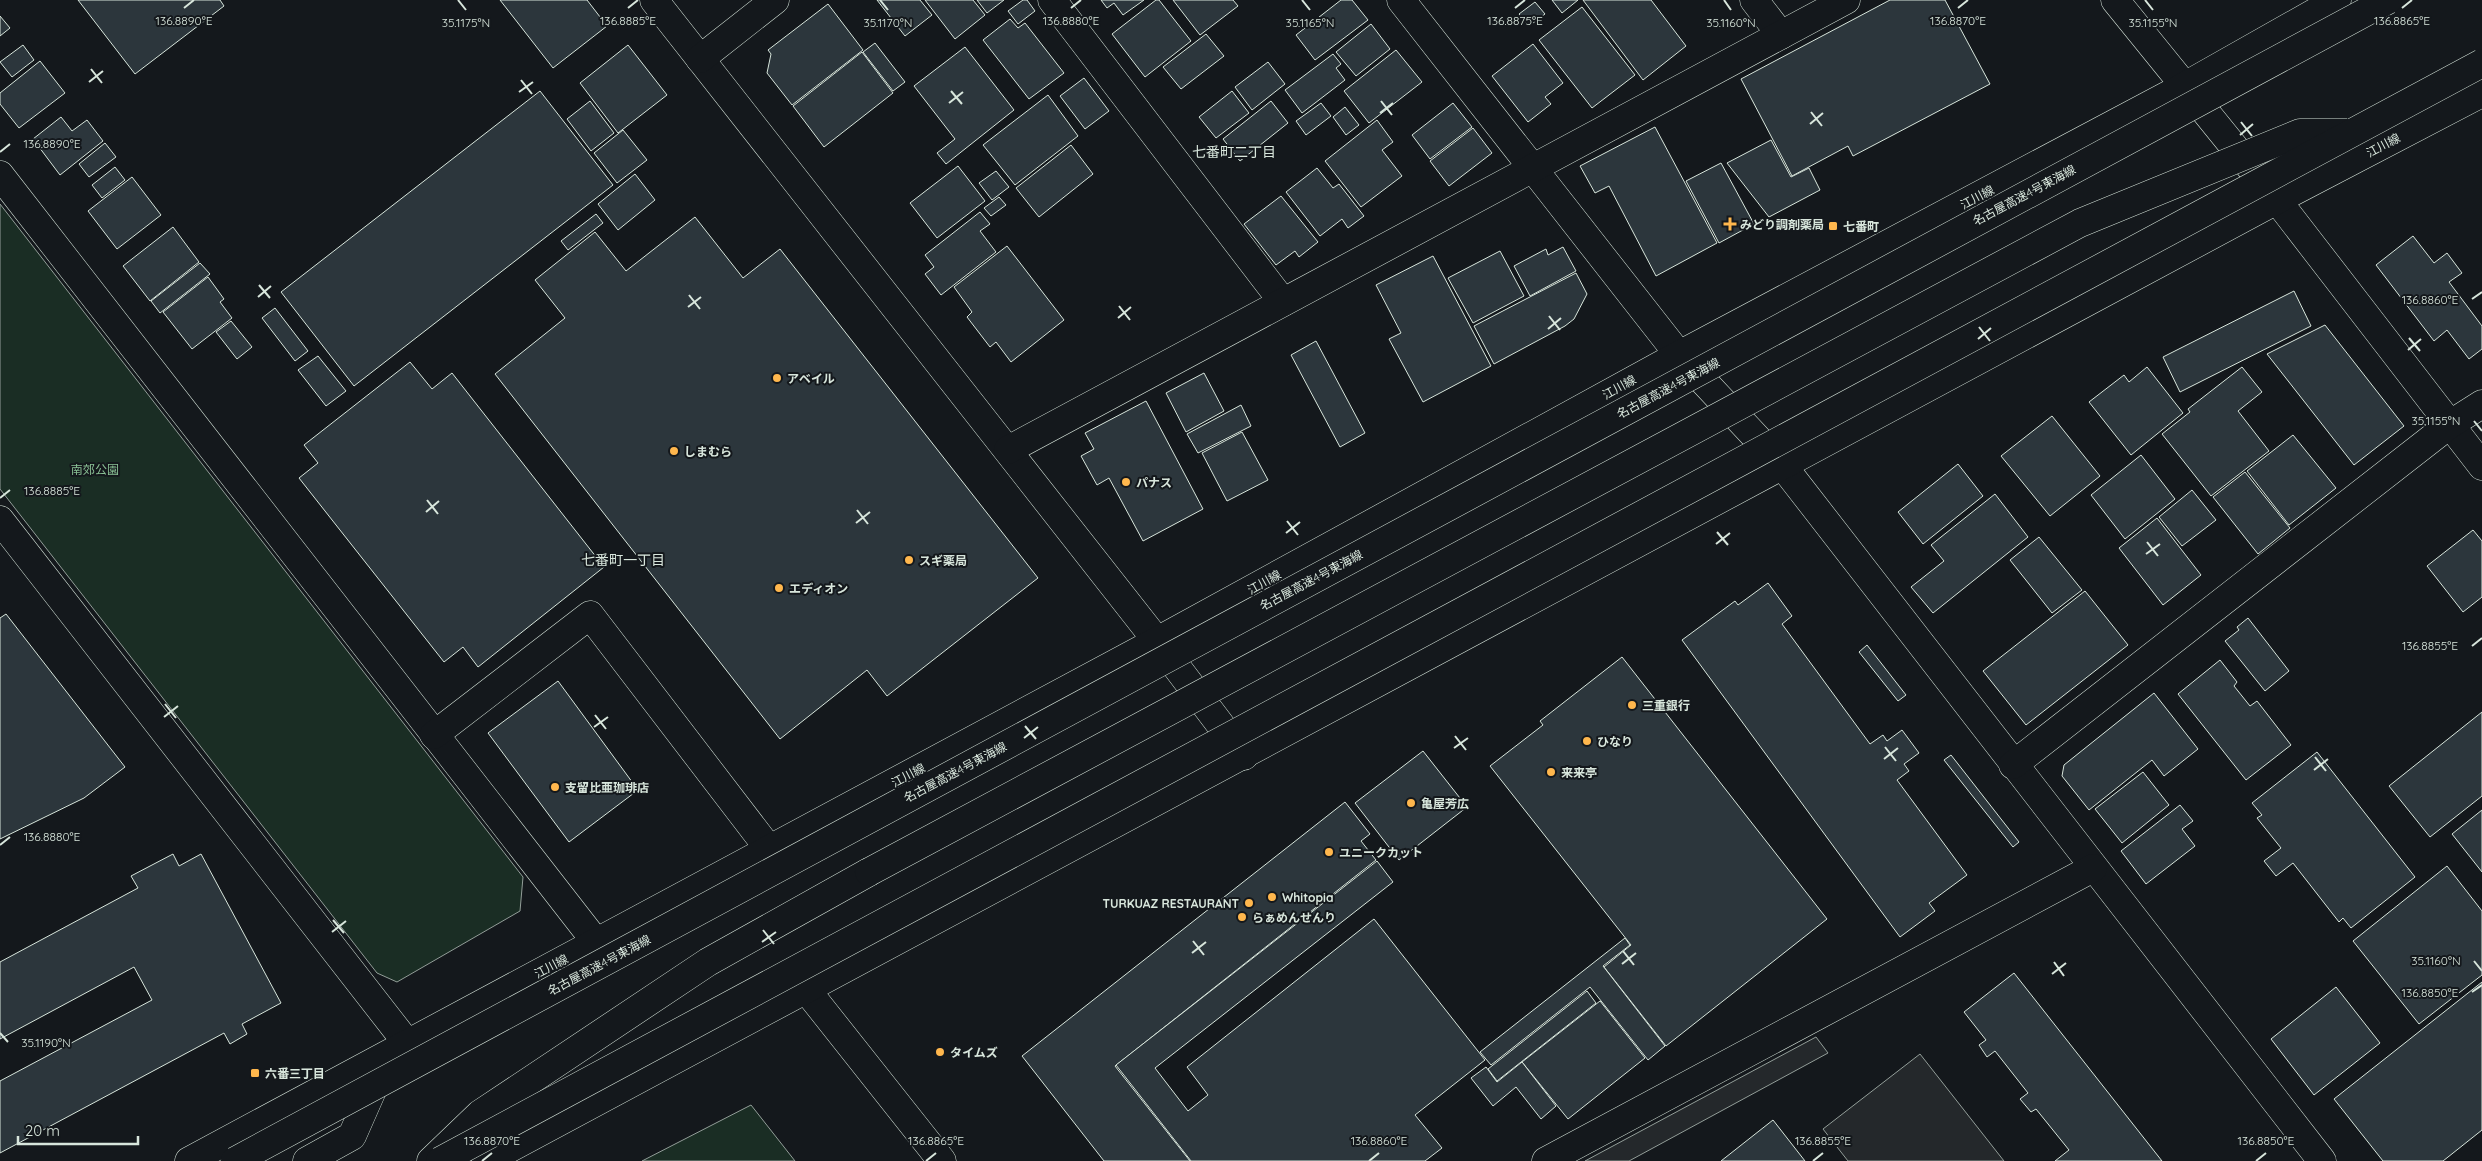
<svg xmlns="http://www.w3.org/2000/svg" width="2482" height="1161" viewBox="0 0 2482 1161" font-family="Quicksand,'Noto Sans JP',sans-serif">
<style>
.green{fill:#1a2d24;stroke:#939e99}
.parking{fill:#24282b;stroke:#939e99}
.building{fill:#2c363c;stroke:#d8e6dc}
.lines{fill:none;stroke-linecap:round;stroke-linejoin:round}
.minor-casing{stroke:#d8e6dc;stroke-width:29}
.major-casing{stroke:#d8e6dc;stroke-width:29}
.highway-casing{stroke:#d8e6dc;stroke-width:29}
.minor{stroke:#14181c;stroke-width:28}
.major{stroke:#14181c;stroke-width:28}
.highway{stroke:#14181c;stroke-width:28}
.highway-bridge-casing{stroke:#d8e6dc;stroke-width:29;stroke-linecap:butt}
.highway-bridge{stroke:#14181c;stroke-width:28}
.ticks{fill:none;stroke:#d8e6dc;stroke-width:2}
.poi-dot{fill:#ffb74d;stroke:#14181c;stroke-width:2}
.labels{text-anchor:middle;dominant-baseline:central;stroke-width:4;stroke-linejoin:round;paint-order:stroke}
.street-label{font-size:12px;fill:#d8e6dc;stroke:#14181c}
.poi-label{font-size:12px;font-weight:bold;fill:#d8e6dc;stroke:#14181c;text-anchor:start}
.park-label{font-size:12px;fill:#8ac095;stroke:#14181c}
.neighbourhood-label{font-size:14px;fill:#d8e6dc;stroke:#14181c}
.ticks-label{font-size:12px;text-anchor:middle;fill:#d8e6dc;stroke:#14181c;stroke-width:4;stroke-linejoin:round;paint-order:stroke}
</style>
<rect width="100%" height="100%" fill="#14181c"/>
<!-- green -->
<g class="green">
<path d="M 0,204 L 523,877 L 520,911 L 397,982 L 377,973 L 0,489 Z"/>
<path d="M 751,1105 L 795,1161 L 642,1161 Z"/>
</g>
<!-- parking -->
<g class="parking">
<path d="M 1816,1037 L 1828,1053 L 1629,1161 L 1585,1161 Z"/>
<path d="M 1920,1054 L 2004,1161 L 1848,1161 L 1823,1129 Z"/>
</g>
<!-- building -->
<g class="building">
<path d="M 78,0 L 220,0 L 224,6 L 135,74 Z"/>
<path d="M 500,0 L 587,0 L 607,26 L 553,68 Z"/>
<path d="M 877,0 L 920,0 L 932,15 L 905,36 Z"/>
<path d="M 925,0 L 973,0 L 985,15 L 955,39 Z"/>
<path d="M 977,0 L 1004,0 L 987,13 Z"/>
<path d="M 1023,0 L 1027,0 L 1035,11 L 1018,24 L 1008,11 Z"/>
<path d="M 1101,0 L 1144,0 L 1123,15 L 1114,3 L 1107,8 Z"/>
<path d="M 1156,0 L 1159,0 L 1191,41 L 1145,77 L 1112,34 Z"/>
<path d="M 1173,0 L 1233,0 L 1238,6 L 1200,35 Z"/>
<path d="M 1341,0 L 1352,0 L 1368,20 L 1315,60 L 1296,35 Z"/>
<path d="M 1552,0 L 1578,0 L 1562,13 Z"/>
<path d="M 1583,0 L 1651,0 L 1686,46 L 1643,80 Z"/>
<path d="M 1890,0 L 1945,0 L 1990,84 L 1853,156 L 1848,146 L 1792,176 L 1741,79 Z"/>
<path d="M 1535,2 L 1545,14 L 1529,26 L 1519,14 Z"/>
<path d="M 828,4 L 863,50 L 792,105 L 767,73 L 771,54 L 768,50 Z"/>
<path d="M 1582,7 L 1635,75 L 1592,108 L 1539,40 Z"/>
<path d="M 0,16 L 10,28 L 0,36 Z"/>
<path d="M 1010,19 L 1018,28 L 1025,23 L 1064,73 L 1029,99 L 983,40 Z"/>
<path d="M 1371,24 L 1390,49 L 1356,76 L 1336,52 Z"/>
<path d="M 1206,34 L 1224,56 L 1181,89 L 1163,67 Z"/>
<path d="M 875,43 L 905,82 L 893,91 L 863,52 Z"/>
<path d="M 1533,44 L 1563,83 L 1545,97 L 1551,104 L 1528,122 L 1492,76 Z"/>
<path d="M 23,45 L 34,60 L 12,77 L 0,62 Z"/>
<path d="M 628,45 L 667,95 L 618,133 L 580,83 Z"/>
<path d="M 965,47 L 1014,110 L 946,164 L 937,153 L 955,139 L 914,86 Z"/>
<path d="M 1396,50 L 1422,82 L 1369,123 L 1344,91 Z"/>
<path d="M 862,52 L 893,93 L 824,147 L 793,106 Z"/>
<path d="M 1333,54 L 1341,64 L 1336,68 L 1345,80 L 1302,113 L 1285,90 Z"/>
<path d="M 40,61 L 65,93 L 19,128 L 0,104 L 0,93 Z"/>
<path d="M 1268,62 L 1285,84 L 1252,110 L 1235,87 Z"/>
<path d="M 1084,78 L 1109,111 L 1085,129 L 1060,96 Z"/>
<path d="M 540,91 L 613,185 L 354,386 L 281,292 Z"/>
<path d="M 1232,91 L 1249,113 L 1216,138 L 1199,117 Z"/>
<path d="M 1048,95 L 1078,136 L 1015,185 L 983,145 Z"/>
<path d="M 590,101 L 614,133 L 591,151 L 567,119 Z"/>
<path d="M 1271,101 L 1288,123 L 1240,161 L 1223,139 Z"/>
<path d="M 1321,103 L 1331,116 L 1306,135 L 1296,121 Z"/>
<path d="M 1453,103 L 1472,127 L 1430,159 L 1412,135 Z"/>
<path d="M 1345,107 L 1359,125 L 1346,135 L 1333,117 Z"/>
<path d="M 61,117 L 72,131 L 87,120 L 103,141 L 60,175 L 33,139 Z"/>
<path d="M 1377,120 L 1393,142 L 1382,150 L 1402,176 L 1361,207 L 1325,161 Z"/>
<path d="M 1655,127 L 1717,243 L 1656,276 L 1609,186 L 1595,193 L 1580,166 Z"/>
<path d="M 1473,128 L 1492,153 L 1449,186 L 1430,161 Z"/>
<path d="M 623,130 L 647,160 L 617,183 L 594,153 Z"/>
<path d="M 1771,140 L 1791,177 L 1809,168 L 1820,190 L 1769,217 L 1727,163 Z"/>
<path d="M 105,143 L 116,157 L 89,177 L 79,164 Z"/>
<path d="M 1071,145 L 1093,174 L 1039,217 L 1016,188 Z"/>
<path d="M 1721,163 L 1754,224 L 1719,243 L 1686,181 Z"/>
<path d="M 958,166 L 985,201 L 937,238 L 910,203 Z"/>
<path d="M 115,167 L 125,180 L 102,198 L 92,185 Z"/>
<path d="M 1317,168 L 1333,188 L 1339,184 L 1364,216 L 1348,228 L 1342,219 L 1320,236 L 1286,192 Z"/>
<path d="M 996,171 L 1009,187 L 992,200 L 979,183 Z"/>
<path d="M 635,174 L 655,200 L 618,230 L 598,204 Z"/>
<path d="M 132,177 L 161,215 L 117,249 L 88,211 Z"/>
<path d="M 1281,196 L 1318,242 L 1299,257 L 1295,251 L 1276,265 L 1244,224 Z"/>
<path d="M 999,197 L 1006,205 L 991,216 L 984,208 Z"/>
<path d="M 980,212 L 990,224 L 980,231 L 996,252 L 941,295 L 925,274 L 934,267 L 925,255 Z"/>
<path d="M 596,214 L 603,223 L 568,250 L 561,241 Z"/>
<path d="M 695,217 L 743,278 L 780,249 L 1038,578 L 887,696 L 867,670 L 780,739 L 495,374 L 565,318 L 535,280 L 595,232 L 626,271 Z"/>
<path d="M 173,227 L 199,262 L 150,301 L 123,266 Z"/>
<path d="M 2413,236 L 2434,263 L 2447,253 L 2462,273 L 2449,282 L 2482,326 L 2482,349 L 2469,359 L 2447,330 L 2434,341 L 2376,265 Z"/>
<path d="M 1007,246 L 1064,320 L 1011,362 L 996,342 L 990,347 L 967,317 L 972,312 L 954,287 Z"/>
<path d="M 1563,247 L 1576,271 L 1530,296 L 1514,266 L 1546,249 L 1548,255 Z"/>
<path d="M 1500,251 L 1524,296 L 1473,323 L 1448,278 Z"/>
<path d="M 1433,256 L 1491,366 L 1423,402 L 1389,339 L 1401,333 L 1376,285 Z"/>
<path d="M 200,263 L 210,274 L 160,313 L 151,301 Z"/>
<path d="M 1576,273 L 1587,294 L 1574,319 L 1565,326 L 1494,364 L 1474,326 Z"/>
<path d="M 208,277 L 224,299 L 220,302 L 232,318 L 192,349 L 163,312 Z"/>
<path d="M 2294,291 L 2311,326 L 2180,392 L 2163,357 Z"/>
<path d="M 275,308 L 308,351 L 295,361 L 262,318 Z"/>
<path d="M 231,321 L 252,347 L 237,359 L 216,332 Z"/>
<path d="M 2325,325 L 2404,426 L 2354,465 L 2267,354 Z"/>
<path d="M 1316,341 L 1365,433 L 1340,447 L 1291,355 Z"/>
<path d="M 318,356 L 346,391 L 326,406 L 298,370 Z"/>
<path d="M 410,362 L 432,389 L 452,373 L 604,567 L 478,667 L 463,647 L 444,662 L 299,478 L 318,463 L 304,445 Z"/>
<path d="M 2147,367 L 2183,413 L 2131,455 L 2089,402 L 2124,375 L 2129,382 Z"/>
<path d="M 2242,367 L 2262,392 L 2238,411 L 2269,451 L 2211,496 L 2162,434 L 2190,412 L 2188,409 Z"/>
<path d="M 1204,373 L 1224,411 L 1186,432 L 1166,393 Z"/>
<path d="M 1146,401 L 1203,509 L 1143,541 L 1109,478 L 1097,485 L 1081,456 L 1094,449 L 1085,433 Z"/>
<path d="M 1241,405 L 1251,426 L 1198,453 L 1187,434 Z"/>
<path d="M 2052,416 L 2100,476 L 2050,516 L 2001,456 Z"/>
<path d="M 1242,432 L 1268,480 L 1227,501 L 1202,453 Z"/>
<path d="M 2293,435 L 2336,488 L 2289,525 L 2247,471 Z"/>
<path d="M 2141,455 L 2175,499 L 2125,539 L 2091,495 Z"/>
<path d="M 1958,464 L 1983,496 L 1923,544 L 1898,512 Z"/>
<path d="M 2245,472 L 2290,528 L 2258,554 L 2213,497 Z"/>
<path d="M 2192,490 L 2216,520 L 2182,546 L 2159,517 Z"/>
<path d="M 1995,494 L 2028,537 L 1933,613 L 1911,587 L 1944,561 L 1931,545 Z"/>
<path d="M 2157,518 L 2201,575 L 2163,605 L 2119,548 Z"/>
<path d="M 2473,530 L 2482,541 L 2482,597 L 2463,612 L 2427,566 Z"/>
<path d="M 2039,537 L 2082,590 L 2052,613 L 2010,560 Z"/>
<path d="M 1768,583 L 1792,616 L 1782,624 L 1870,744 L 1883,735 L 1887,741 L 1902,730 L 1919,753 L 1904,764 L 1909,771 L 1897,780 L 1967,875 L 1929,903 L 1935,911 L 1900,937 L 1682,640 L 1735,601 L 1738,605 Z"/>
<path d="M 2085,591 L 2128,645 L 2026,725 L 1983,671 Z"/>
<path d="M 6,614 L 125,767 L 84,798 L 0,839 L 0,618 Z"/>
<path d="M 2248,618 L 2289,671 L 2265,691 L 2225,641 L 2239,630 L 2237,627 Z"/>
<path d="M 1867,645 L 1906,695 L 1898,701 L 1859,652 Z"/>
<path d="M 1622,657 L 1827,919 L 1666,1046 L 1604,967 L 1631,945 L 1490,766 L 1543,725 L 1540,721 Z"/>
<path d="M 2220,660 L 2237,682 L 2234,686 L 2250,706 L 2257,701 L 2291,745 L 2246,780 L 2178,694 Z"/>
<path d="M 558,681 L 638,790 L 569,842 L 488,733 Z"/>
<path d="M 2154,693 L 2198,749 L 2164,776 L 2152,760 L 2089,810 L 2062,776 L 2064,765 Z"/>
<path d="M 2482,712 L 2482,796 L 2430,837 L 2389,786 Z"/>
<path d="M 1423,751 L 1467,807 L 1399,860 L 1355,803 Z"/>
<path d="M 2317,752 L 2415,877 L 2351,928 L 2343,918 L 2339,922 L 2293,863 L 2276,876 L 2264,861 L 2281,848 L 2257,818 L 2262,815 L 2252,803 Z"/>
<path d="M 1951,755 L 2019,842 L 2013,847 L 1944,760 Z"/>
<path d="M 2143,772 L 2169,805 L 2122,843 L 2095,809 Z"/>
<path d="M 1345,802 L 1370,834 L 1361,841 L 1376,860 L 1115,1066 L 1190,1161 L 1104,1161 L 1022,1056 Z"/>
<path d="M 2180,805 L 2193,821 L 2182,829 L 2195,846 L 2146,884 L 2121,851 Z"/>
<path d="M 2482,810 L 2482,872 L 2452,834 Z"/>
<path d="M 173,854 L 179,866 L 201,854 L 281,1003 L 242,1024 L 247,1034 L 230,1044 L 224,1033 L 0,1153 L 0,1081 L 152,1000 L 134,967 L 0,1039 L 0,962 L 138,888 L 131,876 Z"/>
<path d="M 1377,861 L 1393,882 L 1155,1068 L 1188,1111 L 1208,1095 L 1187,1067 L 1374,919 L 1485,1060 L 1415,1115 L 1442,1148 L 1425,1161 L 1191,1161 L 1116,1065 Z"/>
<path d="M 2447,866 L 2482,911 L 2482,975 L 2419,1024 L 2353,941 Z"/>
<path d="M 1625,938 L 1630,945 L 1603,966 L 1665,1046 L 1648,1060 L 1590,987 L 1491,1065 L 1480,1052 Z"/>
<path d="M 2014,973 L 2162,1161 L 2055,1161 L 2069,1150 L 2036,1109 L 2031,1112 L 2020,1099 L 2028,1093 L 1995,1051 L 1987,1057 L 1979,1045 L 1986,1040 L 1964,1012 Z"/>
<path d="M 2482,982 L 2482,1130 L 2443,1161 L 2383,1161 L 2334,1099 Z"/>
<path d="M 2336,987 L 2380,1043 L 2314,1095 L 2271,1039 Z"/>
<path d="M 1587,991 L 1596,1003 L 1497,1081 L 1488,1069 Z"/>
<path d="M 1600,1001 L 1645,1058 L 1568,1119 L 1522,1062 Z"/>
<path d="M 1522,1062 L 1556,1106 L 1541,1119 L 1516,1087 L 1493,1106 L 1471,1078 L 1486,1067 L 1497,1082 Z"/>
<path d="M 1773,1120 L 1805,1161 L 1721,1161 Z"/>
</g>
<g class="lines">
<defs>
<g id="minor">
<path d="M 654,0 L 1157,641 L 1244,756"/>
<path d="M 1052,0 L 1283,302"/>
<path d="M 1401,0 L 1679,355 L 1783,466 L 2322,1161"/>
<path d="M 1754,0 L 1781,35"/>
<path d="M 2115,0 L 2277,200 L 2482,466"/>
<path d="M 700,59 L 775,0"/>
<path d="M 0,175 L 596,942"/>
<path d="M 1008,450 L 1846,0"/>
<path d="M 0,520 L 407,1043"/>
<path d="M 434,735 L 590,615 L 769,849"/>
<path d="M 2013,765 L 2449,425 L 2482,404"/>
<path d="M 805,988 L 942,1161"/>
<path d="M 1546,1161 L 2093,868"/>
</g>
<g id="major">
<path d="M 189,1161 L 1157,641 L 1679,355 L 2183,87 L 2337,0"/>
<path d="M 486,1161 L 2277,200 L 2482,93"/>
</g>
<g id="highway">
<path d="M 307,1161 L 352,1136 L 374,1086"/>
<path d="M 431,1161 L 480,1114 L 708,962 L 869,872"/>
</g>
</defs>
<!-- minor casing -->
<use href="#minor" class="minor-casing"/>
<!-- major casing -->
<use href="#major" class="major-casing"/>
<!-- highway casing -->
<use href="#highway" class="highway-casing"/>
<!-- minor -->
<use href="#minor" class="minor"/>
<!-- major -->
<use href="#major" class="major"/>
<!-- highway -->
<use href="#highway" class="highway"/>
<defs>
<g id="highway-bridge">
<path d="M 869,872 L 2080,223 L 2300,133 L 2347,133"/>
<path d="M 235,1161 L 2388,0"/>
<path d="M 440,1161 L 2482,63"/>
</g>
</defs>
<!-- highway-bridge casing -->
<use href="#highway-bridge" class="highway-bridge-casing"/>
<!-- highway-bridge -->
<use href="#highway-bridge" class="highway-bridge"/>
</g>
<!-- ticks -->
<path class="ticks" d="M 458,0 L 466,10M 880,0 L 888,10M 1302,0 L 1310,10M 1724,0 L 1731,10M 2145,0 L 2153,10M 184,8 L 194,0M 628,8 L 638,0M 1071,8 L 1081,0M 1515,8 L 1525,0M 1958,8 L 1968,0M 2402,8 L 2412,0M 91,69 L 102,83M 521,80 L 532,94M 89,82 L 103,71M 951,91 L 962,104M 519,92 L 533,82M 1381,101 L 1392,115M 949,103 L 963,92M 1811,112 L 1822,126M 1380,113 L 1393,103M 2241,122 L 2252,136M 1810,124 L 1823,113M 2240,135 L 2253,124M 0,152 L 10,144M 259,285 L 270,298M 689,295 L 700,309M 258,297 L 271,286M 2472,299 L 2482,292M 1119,306 L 1130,320M 688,307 L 701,297M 1549,316 L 1560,330M 1118,318 L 1131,307M 1979,327 L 1990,341M 1548,329 L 1561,318M 2409,338 L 2420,351M 1978,339 L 1991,328M 2408,350 L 2421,339M 2474,421 L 2482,431M 0,498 L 10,490M 427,500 L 438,514M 857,510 L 868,524M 426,512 L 439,501M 1287,521 L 1298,535M 856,523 L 870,512M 1717,532 L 1728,545M 1286,533 L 1300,522M 2147,542 L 2158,556M 1716,544 L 1730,533M 2146,554 L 2160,544M 2472,646 L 2482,638M 165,704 L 176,718M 595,715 L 606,729M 164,717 L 178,706M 1025,726 L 1036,739M 594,727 L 608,717M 1455,736 L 1466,750M 1024,738 L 1038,727M 1885,747 L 1896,761M 1454,748 L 1468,738M 2315,757 L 2326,771M 1884,759 L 1898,748M 2314,770 L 2328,759M 0,845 L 10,837M 333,920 L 344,933M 763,930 L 774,944M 332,932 L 346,921M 1193,941 L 1204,955M 762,942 L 776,932M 1623,951 L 1634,965M 1192,953 L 1206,942M 2474,961 L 2482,971M 2054,962 L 2064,976M 1622,964 L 1636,953M 2052,974 L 2066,963M 2472,992 L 2482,985M 0,1033 L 8,1042M 482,1161 L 492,1153M 926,1161 L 936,1153M 1369,1161 L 1379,1153M 1813,1161 L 1823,1153M 2256,1161 L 2266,1153"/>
<!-- markers -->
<g class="poi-dot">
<path d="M1727.5 216.5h5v5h5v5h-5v5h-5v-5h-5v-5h5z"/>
<rect x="1828" y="221" width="10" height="10" rx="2.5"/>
<circle cx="777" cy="378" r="5"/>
<circle cx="674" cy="451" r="5"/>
<circle cx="1126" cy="482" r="5"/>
<circle cx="909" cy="560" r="5"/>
<circle cx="779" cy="588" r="5"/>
<circle cx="1632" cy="705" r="5"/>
<circle cx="1587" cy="741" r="5"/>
<circle cx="1551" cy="772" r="5"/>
<circle cx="555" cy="787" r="5"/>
<circle cx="1411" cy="803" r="5"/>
<circle cx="1329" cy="852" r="5"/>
<circle cx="1272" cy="897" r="5"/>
<circle cx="1249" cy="903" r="5"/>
<circle cx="1242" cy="917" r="5"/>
<circle cx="940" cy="1052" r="5"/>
<rect x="250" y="1068" width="10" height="10" rx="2.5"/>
</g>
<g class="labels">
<!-- street labels -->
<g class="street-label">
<text transform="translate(2383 145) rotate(-28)">江川線</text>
<text transform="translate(2024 195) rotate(-28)">名古屋高速4号東海線</text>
<text transform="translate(1977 197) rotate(-28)">江川線</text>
<text transform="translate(1619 387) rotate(-29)">江川線</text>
<text transform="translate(1668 388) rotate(-28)">名古屋高速4号東海線</text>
<text transform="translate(1311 580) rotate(-28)">名古屋高速4号東海線</text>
<text transform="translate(1264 582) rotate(-29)">江川線</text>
<text transform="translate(955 772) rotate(-28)">名古屋高速4号東海線</text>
<text transform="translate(908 775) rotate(-28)">江川線</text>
<text transform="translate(599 965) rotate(-28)">名古屋高速4号東海線</text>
<text transform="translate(551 966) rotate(-28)">江川線</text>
</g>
<!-- poi labels -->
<g class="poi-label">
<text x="1740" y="224">みどり調剤薬局</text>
<text x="1843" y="226">七番町</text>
<text x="787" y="378">アベイル</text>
<text x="684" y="451">しまむら</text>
<text x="1136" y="482">パナス</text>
<text x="919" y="560">スギ薬局</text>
<text x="789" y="588">エディオン</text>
<text x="1642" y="705">三重銀行</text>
<text x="1597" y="741">ひなり</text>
<text x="1561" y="772">来来亭</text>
<text x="565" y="787">支留比亜珈琲店</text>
<text x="1421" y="803">亀屋芳広</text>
<text x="1339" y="852">ユニークカット</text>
<text x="1282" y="897">Whitopia</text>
<text x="1239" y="903" text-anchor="end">TURKUAZ RESTAURANT</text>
<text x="1252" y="917">らぁめんせんり</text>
<text x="950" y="1052">タイムズ</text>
<text x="265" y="1073">六番三丁目</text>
</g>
<!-- park labels -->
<g class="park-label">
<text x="95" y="469">南郊公園</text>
</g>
<!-- neighbourhood labels -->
<g class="neighbourhood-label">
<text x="1234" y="152">七番町二丁目</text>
<text x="623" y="560">七番町一丁目</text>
</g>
</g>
<g class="ticks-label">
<text x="184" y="25">136.8890°E</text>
<text x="628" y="25">136.8885°E</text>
<text x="1071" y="25">136.8880°E</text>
<text x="1515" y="25">136.8875°E</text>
<text x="1958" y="25">136.8870°E</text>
<text x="2402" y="25">136.8865°E</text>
<text x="466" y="27">35.1175°N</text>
<text x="888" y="27">35.1170°N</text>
<text x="1310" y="27">35.1165°N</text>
<text x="1731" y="27">35.1160°N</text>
<text x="2153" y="27">35.1155°N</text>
<text x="52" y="148">136.8890°E</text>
<text x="2430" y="304">136.8860°E</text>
<text x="2436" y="425">35.1155°N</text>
<text x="52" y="495">136.8885°E</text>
<text x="2430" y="650">136.8855°E</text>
<text x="52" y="841">136.8880°E</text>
<text x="2436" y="965">35.1160°N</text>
<text x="2430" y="997">136.8850°E</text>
<text x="46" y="1047">35.1190°N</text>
<text x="492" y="1145">136.8870°E</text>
<text x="936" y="1145">136.8865°E</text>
<text x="1379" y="1145">136.8860°E</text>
<text x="1823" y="1145">136.8855°E</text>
<text x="2266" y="1145">136.8850°E</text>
</g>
<!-- scale -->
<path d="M18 1136v8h120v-8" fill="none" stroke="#d8e6dc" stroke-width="2.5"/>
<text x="25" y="1136" font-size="15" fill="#d8e6dc" stroke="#14181c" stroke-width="4" paint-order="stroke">20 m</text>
</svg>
